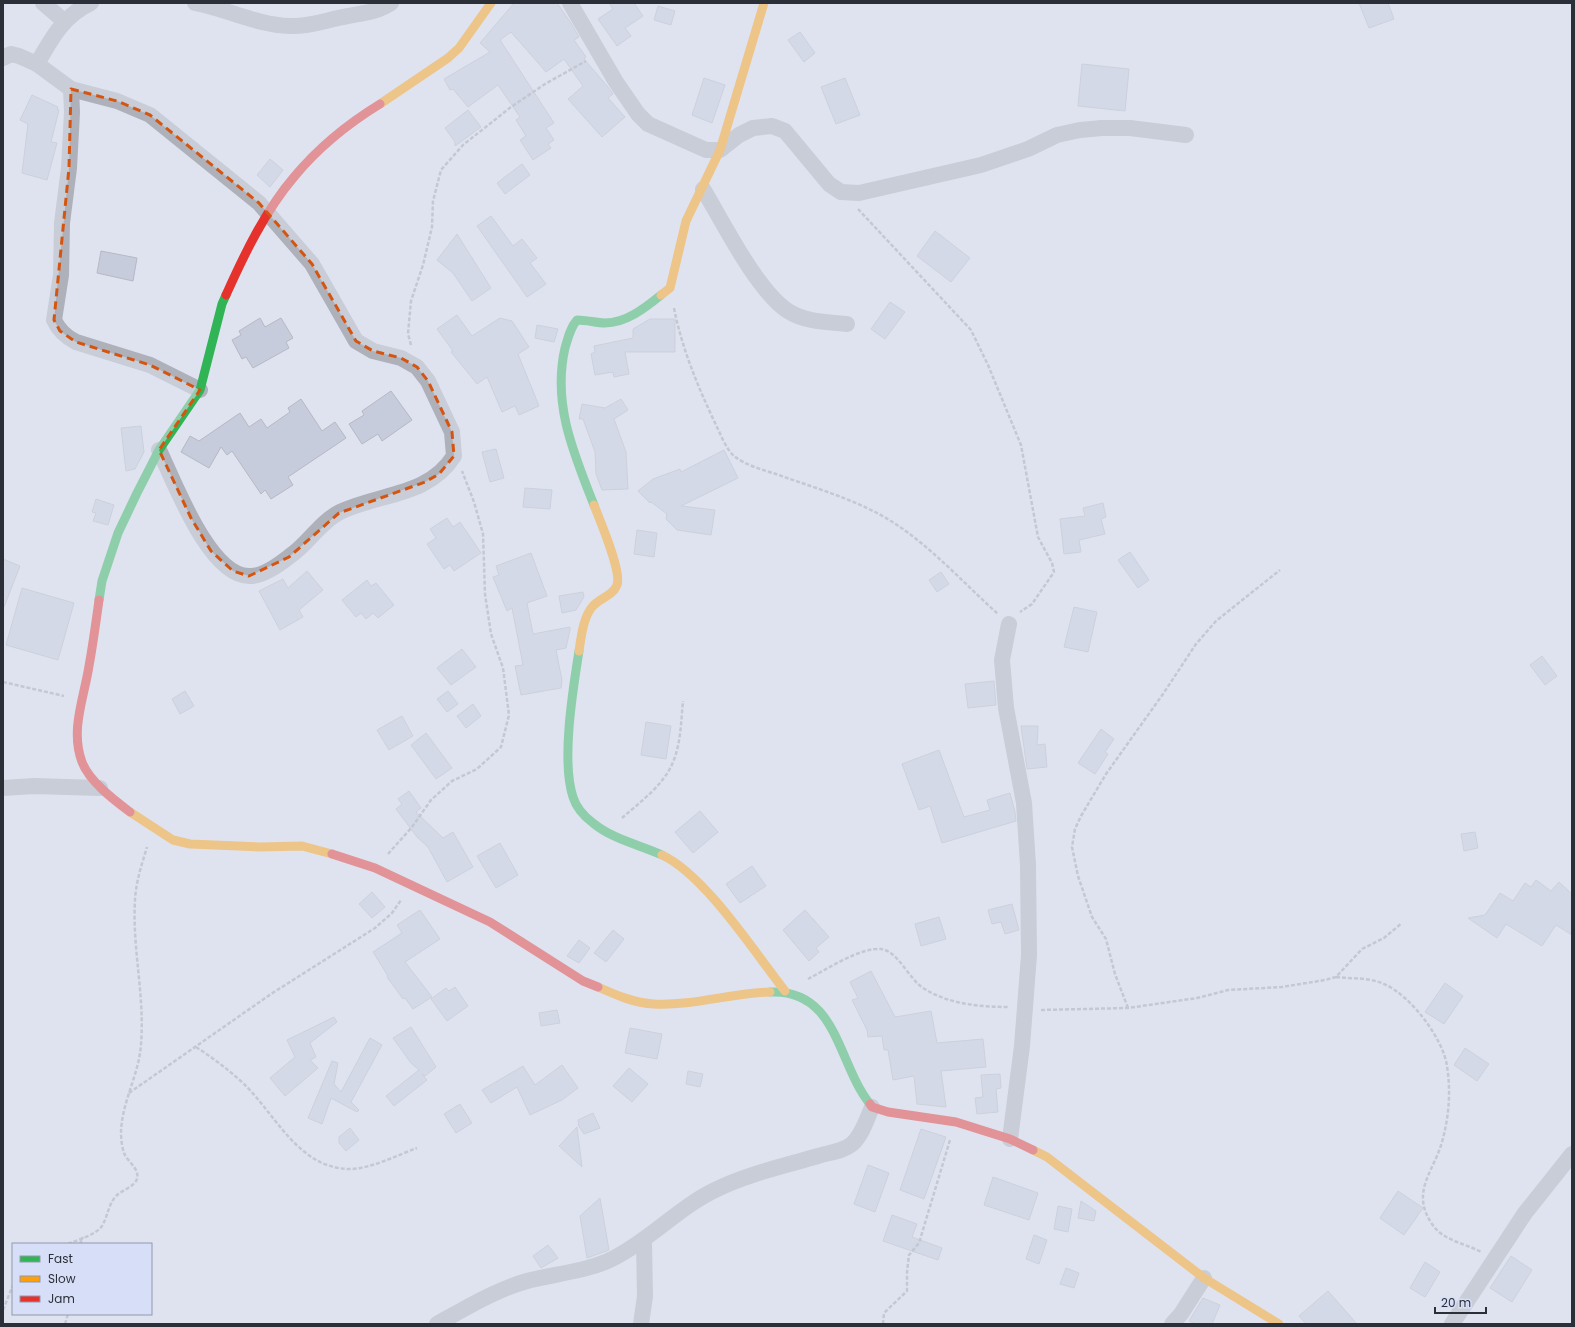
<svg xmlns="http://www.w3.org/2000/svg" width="1575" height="1327" viewBox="0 0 1575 1327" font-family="Poppins,sans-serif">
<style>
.building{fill:#c7ccdc;stroke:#b6b9c3}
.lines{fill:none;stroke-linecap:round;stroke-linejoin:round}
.path{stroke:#a4a6ae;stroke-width:2.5;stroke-dasharray:4 2;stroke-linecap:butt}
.street{stroke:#aeb1b9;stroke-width:16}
.fast{stroke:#30b455;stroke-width:9}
.slow{stroke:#ff9f0a;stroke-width:9}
.jam{stroke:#e5322d;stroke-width:9}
.marked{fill:none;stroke:#d55510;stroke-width:3;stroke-dasharray:8 5;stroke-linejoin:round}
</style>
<rect width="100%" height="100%" fill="#dfe3f0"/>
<!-- building -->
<g class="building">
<path d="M 514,3 L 557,3 L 571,23 L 579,37 L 574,40 L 586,57 L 584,59 L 608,87 L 613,94 L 608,98 L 625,117 L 602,137 L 568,99 L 583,86 L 564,59 L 546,72 L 511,32 L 500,40 L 554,123 L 546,128 L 554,140 L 548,144 L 551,148 L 533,160 L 520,140 L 526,136 L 516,120 L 520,117 L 498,85 L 468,107 L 453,89 L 450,90 L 444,79 L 490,52 L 480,43 Z"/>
<path d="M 609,3 L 634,3 L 643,16 L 625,28 L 631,36 L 617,46 L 598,19 L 613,9 Z"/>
<path d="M 1359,3 L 1388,3 L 1394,19 L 1369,28 Z"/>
<path d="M 658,6 L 675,11 L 671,25 L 654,20 Z"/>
<path d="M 800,32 L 815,53 L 804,62 L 788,40 Z"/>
<path d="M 1082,64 L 1129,69 L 1125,111 L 1078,106 Z"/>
<path d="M 704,78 L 725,85 L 712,123 L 692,115 Z"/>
<path d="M 845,78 L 860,115 L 836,124 L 821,87 Z"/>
<path d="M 32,95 L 58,107 L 57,110 L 59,110 L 51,142 L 57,143 L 47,180 L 22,173 L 28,124 L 20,120 Z"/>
<path d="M 468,110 L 481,127 L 455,146 L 455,142 L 445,128 Z"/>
<path d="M 270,159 L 283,170 L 270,187 L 257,175 Z"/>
<path d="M 522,164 L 530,175 L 505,194 L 497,183 Z"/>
<path d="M 491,216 L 513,246 L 522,239 L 537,258 L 530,263 L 546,284 L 527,297 L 477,226 Z"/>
<path d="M 935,231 L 970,258 L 951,282 L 917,256 Z"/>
<path d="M 457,234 L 491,288 L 472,301 L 453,273 L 437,260 Z"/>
<path d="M 101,251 L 137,258 L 133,281 L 97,273 Z"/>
<path d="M 890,302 L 905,312 L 885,339 L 871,329 Z"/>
<path d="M 457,315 L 472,336 L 500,318 L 512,321 L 529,347 L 518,354 L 539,406 L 519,415 L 515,406 L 502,412 L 487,377 L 477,384 L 451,352 L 453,351 L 437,329 Z"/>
<path d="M 260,318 L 265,327 L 281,318 L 293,338 L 286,342 L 289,348 L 253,368 L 246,357 L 242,359 L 232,340 L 241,335 L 239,331 Z"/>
<path d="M 650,319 L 675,319 L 675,352 L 625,352 L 629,374 L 614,377 L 613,372 L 595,375 L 591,354 L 595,352 L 594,346 L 633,338 L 633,329 Z"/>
<path d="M 537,325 L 558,329 L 554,342 L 535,338 Z"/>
<path d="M 391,391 L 412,420 L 382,441 L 378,434 L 362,444 L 349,424 L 364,415 L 362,411 Z"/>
<path d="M 301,399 L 322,431 L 335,422 L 346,438 L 288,477 L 293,485 L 271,499 L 265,490 L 261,494 L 232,451 L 227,455 L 221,447 L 209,468 L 181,452 L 190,436 L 199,441 L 240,413 L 249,427 L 261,419 L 267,428 L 290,412 L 288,408 Z"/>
<path d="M 621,399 L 628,410 L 614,419 L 626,452 L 628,489 L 602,490 L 596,474 L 595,452 L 583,419 L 579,419 L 582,404 L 605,408 Z"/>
<path d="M 141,426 L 144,452 L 135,469 L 126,471 L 121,428 Z"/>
<path d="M 496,449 L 504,478 L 490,482 L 482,452 Z"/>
<path d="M 724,450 L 738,478 L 681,506 L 715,510 L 711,535 L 677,530 L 666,519 L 667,514 L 651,502 L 650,503 L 638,491 L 653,479 L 680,469 L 681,472 Z"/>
<path d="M 525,488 L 552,490 L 550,509 L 523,507 Z"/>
<path d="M 96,499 L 114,505 L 108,525 L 93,521 L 96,513 L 92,512 Z"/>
<path d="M 1103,503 L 1106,517 L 1101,519 L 1105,534 L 1079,540 L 1081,552 L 1064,554 L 1060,519 L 1085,516 L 1083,508 Z"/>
<path d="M 447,518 L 453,527 L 460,522 L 481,553 L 454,571 L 450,565 L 444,569 L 427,544 L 436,538 L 430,529 Z"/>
<path d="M 637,530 L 657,533 L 654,557 L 634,554 Z"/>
<path d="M 1130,552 L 1149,580 L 1138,588 L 1118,560 Z"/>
<path d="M 531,553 L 547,596 L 527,603 L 533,634 L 570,627 L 570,630 L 566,648 L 556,650 L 562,680 L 561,688 L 521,695 L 515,666 L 523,665 L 512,608 L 507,611 L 493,577 L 499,575 L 496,566 Z"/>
<path d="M 3,559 L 20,566 L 4,607 L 3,607 Z"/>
<path d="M 307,571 L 323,590 L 299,610 L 303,617 L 280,630 L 259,591 L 283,579 L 288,588 Z"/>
<path d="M 941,572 L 949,584 L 937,592 L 929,580 Z"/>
<path d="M 367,580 L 371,586 L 376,583 L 394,605 L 378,618 L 373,613 L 366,619 L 361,613 L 356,617 L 342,600 Z"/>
<path d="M 22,588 L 74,603 L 58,660 L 6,645 Z"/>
<path d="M 583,592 L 584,597 L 576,610 L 562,613 L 559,596 Z"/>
<path d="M 1074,607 L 1097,612 L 1088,652 L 1064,647 Z"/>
<path d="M 462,649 L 476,667 L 451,685 L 437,668 Z"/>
<path d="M 1542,656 L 1557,676 L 1545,685 L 1530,665 Z"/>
<path d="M 994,681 L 996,705 L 968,708 L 965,684 Z"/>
<path d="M 185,691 L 194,706 L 180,714 L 172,699 Z"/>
<path d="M 448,691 L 458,704 L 447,712 L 437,699 Z"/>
<path d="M 473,704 L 481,716 L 466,728 L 457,716 Z"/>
<path d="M 402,716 L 413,736 L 389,750 L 377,730 Z"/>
<path d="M 646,722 L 671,726 L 666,759 L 641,755 Z"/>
<path d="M 1021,726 L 1038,726 L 1037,745 L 1045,744 L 1047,767 L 1027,769 Z"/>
<path d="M 1101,729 L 1114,739 L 1105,752 L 1108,754 L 1095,774 L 1078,763 Z"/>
<path d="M 426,733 L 452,768 L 436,779 L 411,745 Z"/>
<path d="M 939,750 L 964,817 L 990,810 L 987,800 L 1010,793 L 1015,812 L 1016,821 L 942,843 L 930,806 L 919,810 L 902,764 Z"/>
<path d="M 409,791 L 421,808 L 416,812 L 443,838 L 453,832 L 473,867 L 447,882 L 428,847 L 417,837 L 396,809 L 402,804 L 398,799 Z"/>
<path d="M 700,811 L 718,832 L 693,853 L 675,832 Z"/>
<path d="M 1475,832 L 1478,848 L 1464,851 L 1461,834 Z"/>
<path d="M 500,843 L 518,875 L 496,888 L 477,856 Z"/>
<path d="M 752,866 L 766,886 L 740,903 L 726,884 Z"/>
<path d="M 1536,880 L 1551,891 L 1559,882 L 1572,894 L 1572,935 L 1556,925 L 1542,946 L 1506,924 L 1497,938 L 1468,918 L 1485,915 L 1500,893 L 1513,901 L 1525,883 L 1531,887 Z"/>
<path d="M 372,892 L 385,907 L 372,918 L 359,904 Z"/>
<path d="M 1012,904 L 1019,930 L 1005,934 L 1001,922 L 992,924 L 988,910 Z"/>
<path d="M 420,910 L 440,939 L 405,962 L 432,997 L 413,1009 L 405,998 L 403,999 L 387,977 L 388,976 L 373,952 L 402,933 L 397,925 Z"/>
<path d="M 805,910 L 829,937 L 816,948 L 819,952 L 809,961 L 783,930 Z"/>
<path d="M 939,917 L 946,939 L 921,946 L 915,924 Z"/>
<path d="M 613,930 L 624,939 L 606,962 L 594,953 Z"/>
<path d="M 579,940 L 590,948 L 579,963 L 567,956 Z"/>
<path d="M 871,971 L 895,1017 L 931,1011 L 937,1043 L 983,1039 L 986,1067 L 941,1071 L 946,1107 L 917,1104 L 914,1076 L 893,1080 L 888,1050 L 884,1050 L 882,1036 L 868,1037 L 867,1030 L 852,1000 L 858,998 L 850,982 Z"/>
<path d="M 1445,983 L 1463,996 L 1444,1024 L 1425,1012 Z"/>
<path d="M 455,987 L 468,1006 L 447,1021 L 431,999 L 446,988 L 449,991 Z"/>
<path d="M 557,1010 L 560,1023 L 541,1026 L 539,1013 Z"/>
<path d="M 334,1017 L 337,1022 L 310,1043 L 316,1057 L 310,1060 L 318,1068 L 285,1096 L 270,1078 L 295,1057 L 287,1040 Z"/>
<path d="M 411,1027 L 436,1067 L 425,1076 L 422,1074 L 427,1080 L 394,1106 L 386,1096 L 419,1070 L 411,1063 L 393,1038 Z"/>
<path d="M 630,1028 L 662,1034 L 657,1059 L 625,1053 Z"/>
<path d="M 370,1038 L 382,1045 L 351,1102 L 359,1110 L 357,1112 L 331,1098 L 322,1124 L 308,1118 L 332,1061 L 338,1063 L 334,1084 L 341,1092 Z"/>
<path d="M 1465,1048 L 1489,1064 L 1477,1081 L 1454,1065 Z"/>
<path d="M 562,1065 L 578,1088 L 562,1100 L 530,1115 L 517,1087 L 491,1103 L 482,1090 L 523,1066 L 535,1085 Z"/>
<path d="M 629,1068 L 648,1084 L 632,1102 L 613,1086 Z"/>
<path d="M 688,1071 L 703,1074 L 700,1087 L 686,1084 Z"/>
<path d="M 1000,1074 L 1001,1088 L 996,1089 L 998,1112 L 977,1114 L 975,1098 L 983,1097 L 981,1075 Z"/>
<path d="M 460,1104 L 472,1123 L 456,1133 L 444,1114 Z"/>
<path d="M 593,1113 L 600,1128 L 584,1134 L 578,1125 L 579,1124 L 578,1120 Z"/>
<path d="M 577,1127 L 582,1167 L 559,1146 Z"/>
<path d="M 350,1128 L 359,1140 L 346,1151 L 339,1143 L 339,1137 Z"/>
<path d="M 921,1129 L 946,1137 L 924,1199 L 900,1190 Z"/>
<path d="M 868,1165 L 889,1173 L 875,1212 L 854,1204 Z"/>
<path d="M 993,1177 L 1038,1193 L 1029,1220 L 984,1205 Z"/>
<path d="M 1398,1191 L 1423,1208 L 1404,1235 L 1380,1218 Z"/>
<path d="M 600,1198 L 609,1250 L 587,1258 L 580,1216 Z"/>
<path d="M 1081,1201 L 1096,1211 L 1094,1221 L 1078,1218 Z"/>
<path d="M 1058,1206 L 1072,1209 L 1068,1232 L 1054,1229 Z"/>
<path d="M 892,1215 L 917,1224 L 912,1237 L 942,1248 L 938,1260 L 883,1241 Z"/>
<path d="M 1034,1235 L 1047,1240 L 1039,1264 L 1026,1259 Z"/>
<path d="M 548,1245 L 558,1258 L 541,1268 L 533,1256 Z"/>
<path d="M 1511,1256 L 1532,1270 L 1512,1302 L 1490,1288 Z"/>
<path d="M 1425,1262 L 1440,1272 L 1425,1297 L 1410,1288 Z"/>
<path d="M 1066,1268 L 1079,1273 L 1074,1288 L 1060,1284 Z"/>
<path d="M 1328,1291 L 1357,1324 L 1306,1324 L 1299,1316 Z"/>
<path d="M 1203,1298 L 1220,1305 L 1212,1324 L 1196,1324 L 1189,1321 Z"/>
</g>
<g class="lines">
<!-- path -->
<g class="path">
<path d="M 858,209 L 971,330 L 988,365 L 1021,445 L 1038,537 L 1052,563 L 1054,572 L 1032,604 L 1020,612"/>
<path d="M 674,308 C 682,349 698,387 716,425 C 721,435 726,449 734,456 C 745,465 763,470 776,474 C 809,486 844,496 875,512 C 922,536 959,579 998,614"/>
<path d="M 411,345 L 408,334 L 411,301 L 423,265 L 432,227 L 433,201 L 441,170 L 463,145 L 511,107 L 545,84 L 586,61"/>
<path d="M 3,682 L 64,696"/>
<path d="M 622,818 C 640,802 664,785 673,762 C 681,743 681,721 683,701"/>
<path d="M 388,854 L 412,827 L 431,800 L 452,781 L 477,769 L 501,747 L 509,715 L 503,668 L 491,634 L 485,594 L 483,534 L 474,502 L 462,471"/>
<path d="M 1336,977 C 1352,979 1369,977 1384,984 C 1410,995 1443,1038 1447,1066 C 1451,1092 1449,1117 1442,1142 C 1434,1171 1410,1192 1432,1224 C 1443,1241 1465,1243 1481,1252"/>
<path d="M 808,979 C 827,969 861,947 881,949 C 898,951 909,979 923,988 C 948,1004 979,1007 1009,1007"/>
<path d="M 1128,1008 L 1115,974 L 1106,939 L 1092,917 L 1078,876 L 1072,847 L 1075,829 L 1081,816 L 1106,774 L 1163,694 L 1196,644 L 1216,621 L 1280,570"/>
<path d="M 1041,1010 L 1128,1008 L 1197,998 L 1228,990 L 1282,987 L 1325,980 L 1336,977 L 1362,949 L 1384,938 L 1402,923"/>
<path d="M 196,1047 C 213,1058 229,1070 244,1084 C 276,1115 299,1169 350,1169 C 370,1169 398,1155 417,1148"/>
<path d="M 129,1093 L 271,994 L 375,928 L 392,913 L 401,900"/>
<path d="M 68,1244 C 77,1240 96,1235 102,1226 C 108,1216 108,1205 116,1196 C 122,1190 134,1187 137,1179 C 140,1169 127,1161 124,1153 C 122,1147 121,1139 121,1132 C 122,1101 139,1075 141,1044 C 145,996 132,948 135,900 C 136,881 142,864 147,847"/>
<path d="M 80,1244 L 83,1237"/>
<path d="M 3,1310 L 13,1285"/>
<path d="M 65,1324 L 68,1314"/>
<path d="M 883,1324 L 884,1313 L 907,1291 L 907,1272 L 909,1255 L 919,1243 L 950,1140"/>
</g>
<!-- street -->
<g class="street">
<path d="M 43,3 L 64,21"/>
<path d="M 195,3 C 227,9 257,25 290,26 C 310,27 329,19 348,16 C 363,13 378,12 391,3"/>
<path d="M 570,3 L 616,82 L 638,114 L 648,124 L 706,150 L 720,150 L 739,135 L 753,128 L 772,126 L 785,131 L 829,184 L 841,192 L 859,193 L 981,165 L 1028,149 L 1057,135 L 1080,130 L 1102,128 L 1130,128 L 1186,135"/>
<path d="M 3,58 L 11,54 L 19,56 L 37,64 L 71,89 L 117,101 L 150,115 L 259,203 L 312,264 L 356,341 L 373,351 L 401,358 L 417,367 L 428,381 L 452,432 L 454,456 C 428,497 379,493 340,512 C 320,522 308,544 290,556 C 280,564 262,577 249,576 C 209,576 174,481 159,450"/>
<path d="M 37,64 C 51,39 64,15 91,3"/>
<path d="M 71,89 L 72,112 L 69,168 L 62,223 L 61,275 L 54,320 C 59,331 66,337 76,342 L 150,365 L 200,390"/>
<path d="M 703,189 C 723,222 757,291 788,311 C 805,322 827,322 847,324"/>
<path d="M 1009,624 L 1002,660 L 1006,708 L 1024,803 L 1028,865 L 1029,955 L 1022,1046 L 1010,1139"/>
<path d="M 3,788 L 34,786 L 100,788"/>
<path d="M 437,1324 C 466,1308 495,1290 527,1281 C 554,1274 589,1271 614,1258 C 651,1239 678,1208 715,1190 C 747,1174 784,1166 818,1156 C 830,1152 842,1152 852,1144 C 862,1135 867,1119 872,1107"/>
<path d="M 641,1324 L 645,1296 L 644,1241"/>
<path d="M 1172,1324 L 1181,1314 L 1204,1278"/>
<path d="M 1452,1324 L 1525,1213 L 1572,1154"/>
</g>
<!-- fast -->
<g class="fast">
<path d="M 594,505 C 574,454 552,404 565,348 C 568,338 570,328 577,320 C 587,320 596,323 605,323 C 626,323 645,308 661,295"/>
<path d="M 99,600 L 102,581 L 118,533 L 137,493 L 159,450 L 200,390 L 222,304 L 226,295"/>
<path d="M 579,651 C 573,689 561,761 573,797 C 576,807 585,817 593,823 C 612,839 640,845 662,855"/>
<path d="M 770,992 C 838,989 837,1063 870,1104"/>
</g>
<!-- slow -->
<g class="slow">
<path d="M 380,104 L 448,58 L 459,48 L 491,3"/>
<path d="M 661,295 L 670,288 L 686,221 L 720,150 L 764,3"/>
<path d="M 579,651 C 581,638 583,618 592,607 C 599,598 613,596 617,585 C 622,571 600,521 594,505"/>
<path d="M 130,812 L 173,840 L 190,844 L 260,847 L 302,846 L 332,854"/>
<path d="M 662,855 C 705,875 755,953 785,991"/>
<path d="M 598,987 C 616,995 634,1003 654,1004 C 693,1006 731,993 770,992"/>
<path d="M 1033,1150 L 1047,1157 L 1204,1278 L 1279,1324"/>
</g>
<!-- jam -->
<g class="jam">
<path d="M 226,295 C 244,255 265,211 294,177 C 318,148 349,123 380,104"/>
<path d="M 99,600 C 96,622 93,644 89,666 C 84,698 70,730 82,762 C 89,781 114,800 130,812"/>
<path d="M 332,854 L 375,868 L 490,922 L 583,981 L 598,987"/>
<path d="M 870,1104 L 872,1107 L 888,1112 L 956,1122 L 1010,1139 L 1033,1150"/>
</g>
</g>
<!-- marked area -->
<path d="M0 0H1575V1327H0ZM 71,89 L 117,101 L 150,115 L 259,203 L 312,264 L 356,341 L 373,351 L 401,358 L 417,367 L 428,381 L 452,432 L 454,456 L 439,474 L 425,482 L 339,513 L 289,557 L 249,576 L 233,571 L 211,551 L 191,518 L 159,450 L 200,390 L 150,365 L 76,342 L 60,331 L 54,320 L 69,168 Z" fill="#dfe3f0" fill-opacity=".55" fill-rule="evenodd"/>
<path class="marked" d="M 71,89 L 117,101 L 150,115 L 259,203 L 312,264 L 356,341 L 373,351 L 401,358 L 417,367 L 428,381 L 452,432 L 454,456 L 439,474 L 425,482 L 339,513 L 289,557 L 249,576 L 233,571 L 211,551 L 191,518 L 159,450 L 200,390 L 150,365 L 76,342 L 60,331 L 54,320 L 69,168 Z"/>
<!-- border -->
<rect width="1575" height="1327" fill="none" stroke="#2b2f38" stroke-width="8"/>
<!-- legend -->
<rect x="12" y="1243" width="140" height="72" fill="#d7dff8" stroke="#9299ab"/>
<rect x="20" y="1256" width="20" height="6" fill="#30b455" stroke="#9299ab"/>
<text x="48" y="1263" font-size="12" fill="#2b2f38">Fast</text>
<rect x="20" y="1276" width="20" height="6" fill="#ff9f0a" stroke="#9299ab"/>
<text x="48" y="1283" font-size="12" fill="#2b2f38">Slow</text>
<rect x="20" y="1296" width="20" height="6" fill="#e5322d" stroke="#9299ab"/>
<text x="48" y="1303" font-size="12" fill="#2b2f38">Jam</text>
<!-- scale -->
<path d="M1435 1307v6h51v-6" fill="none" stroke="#2b2f38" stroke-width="2"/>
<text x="1441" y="1307" font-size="12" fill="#2b2f38" stroke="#d7dff8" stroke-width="3" paint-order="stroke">20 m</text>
</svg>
